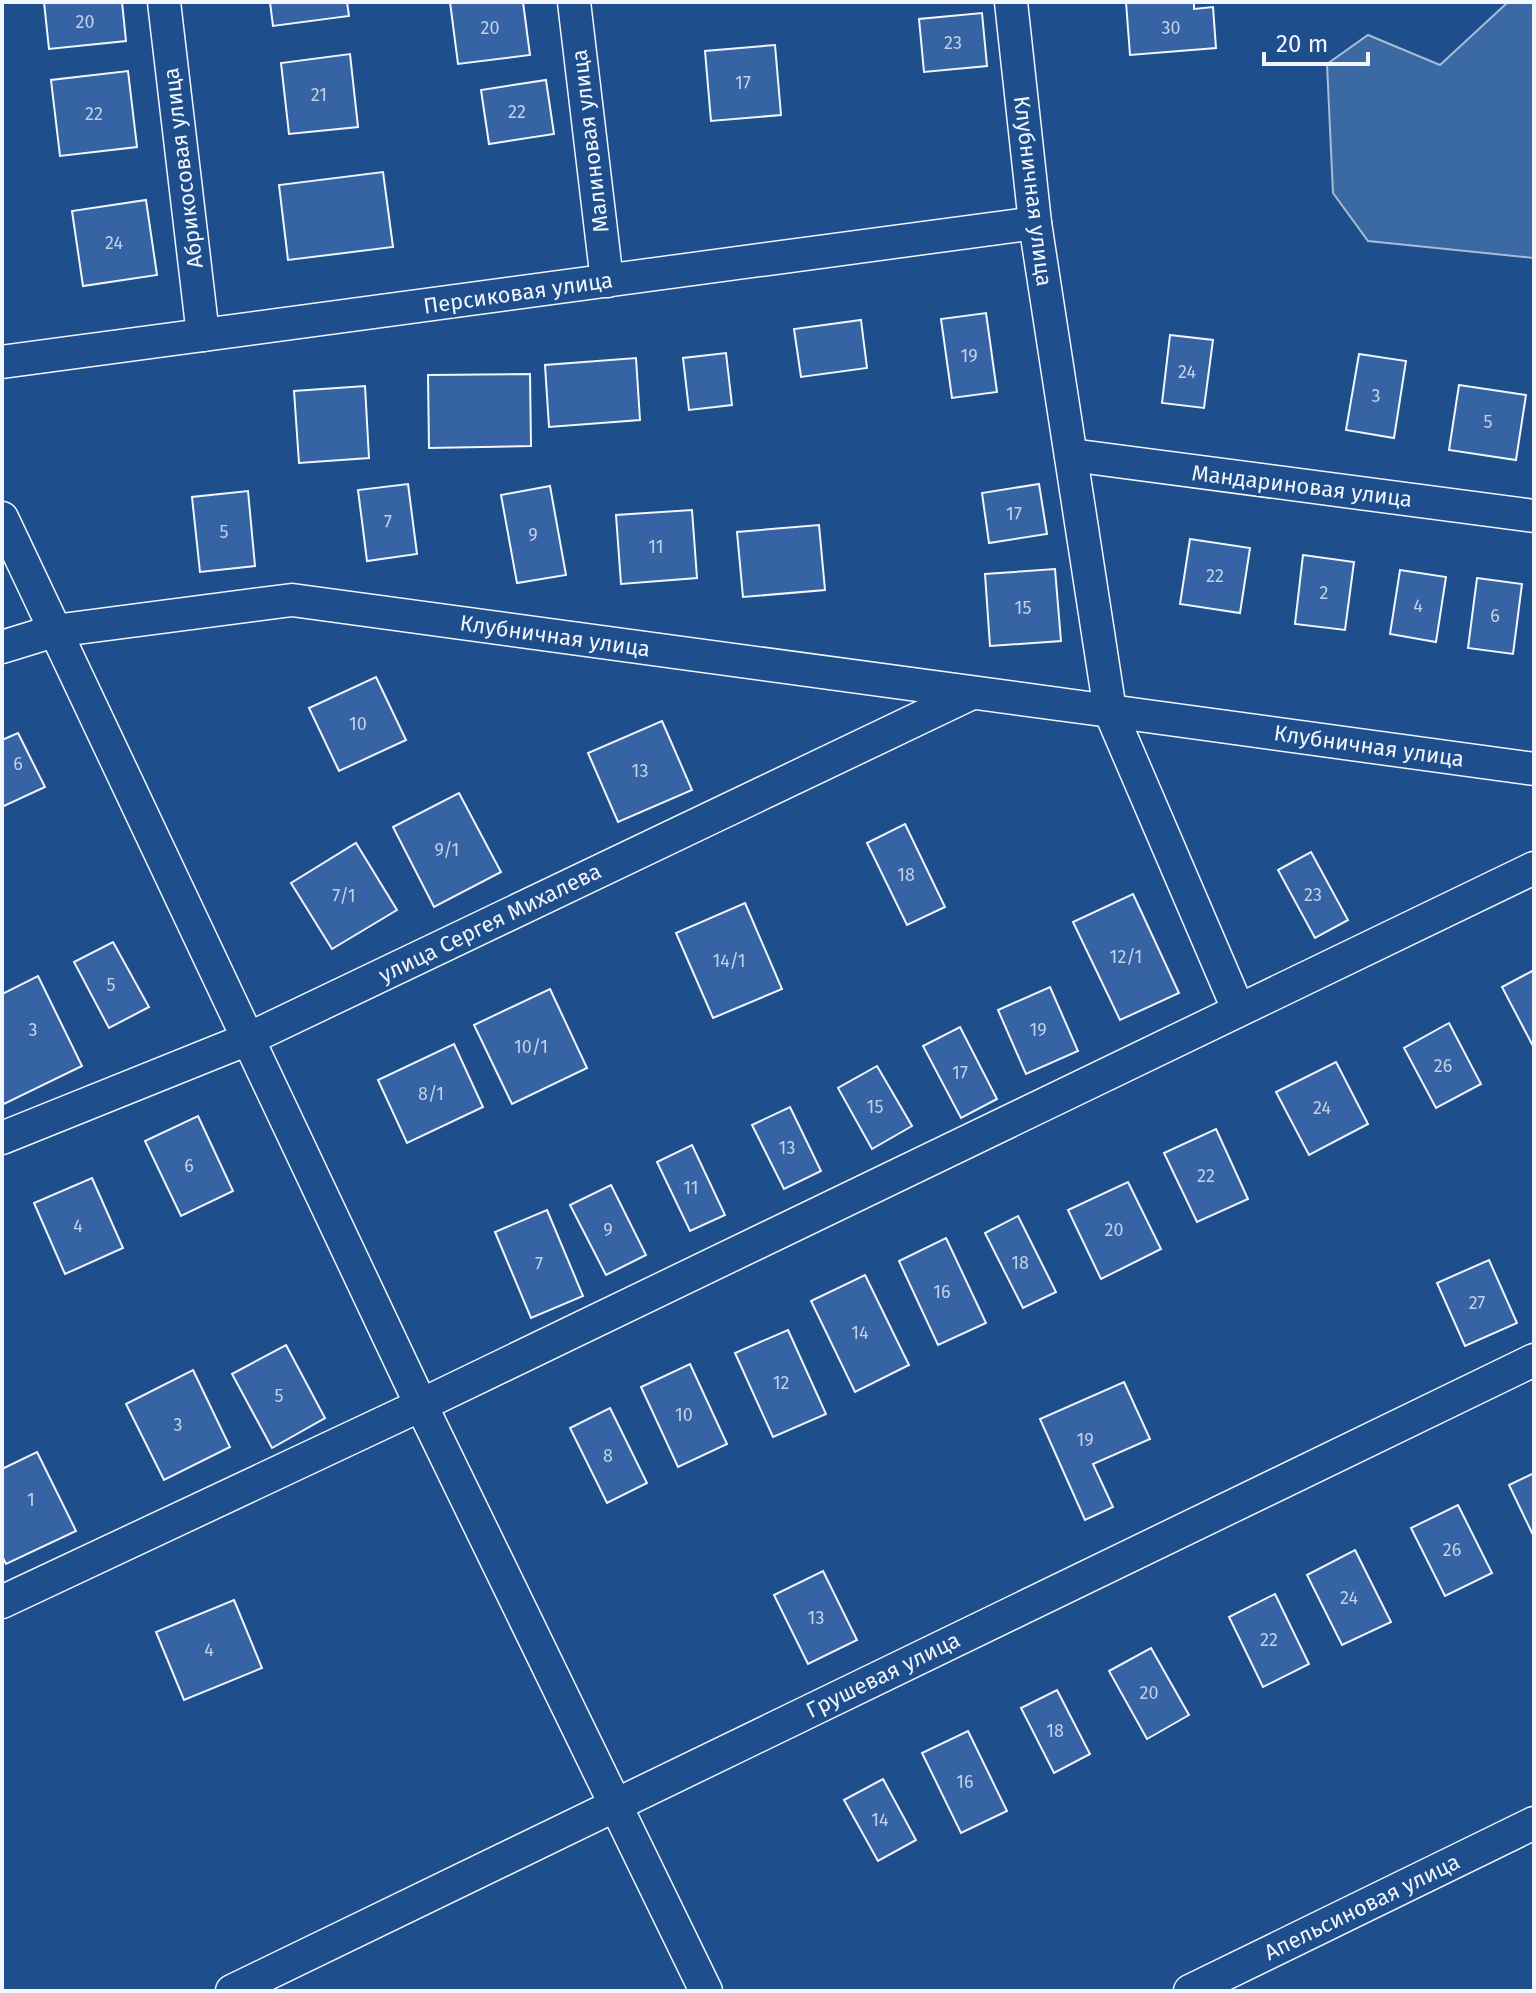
<svg xmlns="http://www.w3.org/2000/svg" width="1536" height="1993" viewBox="0 0 1536 1993" font-family="'Fira Sans',sans-serif">
<style>
.water{fill:#3b69a3;stroke:#a8bbd7;stroke-width:2}
.building{fill:#3563a3;stroke:#f2f6ff;stroke-width:2}
.lines{fill:none;stroke-linecap:round;stroke-linejoin:round}
.street-casing{stroke:#f2f6ff;stroke-width:35}
.street{stroke:#1f4e8c;stroke-width:32}
.labels{text-anchor:middle;dominant-baseline:central;stroke-width:6;stroke-linejoin:round;paint-order:stroke}
.number-label{font-size:18px;fill:#c3d1e8}
.street-label{font-size:22px;fill:#f2f6ff;stroke:#1f4e8c}
</style>
<rect width="100%" height="100%" fill="#1f4e8c"/>
<!-- water -->
<path class="water" d="M 1508,2 L 1534,2 L 1534,258 L 1368,241 L 1333,193 L 1327,64 L 1368,35 L 1440,65 Z"/>
<!-- building -->
<g class="building">
<path d="M 44,2 L 122,2 L 126,41 L 49,49 Z"/>
<path d="M 270,2 L 347,2 L 349,16 L 273,26 Z"/>
<path d="M 450,2 L 523,2 L 530,55 L 458,64 Z"/>
<path d="M 1126,2 L 1194,2 L 1194,9 L 1213,7 L 1216,48 L 1130,55 Z"/>
<path d="M 982,13 L 987,66 L 924,72 L 919,19 Z"/>
<path d="M 775,45 L 781,115 L 711,121 L 705,51 Z"/>
<path d="M 350,54 L 358,127 L 289,134 L 281,63 Z"/>
<path d="M 128,71 L 137,147 L 60,156 L 51,80 Z"/>
<path d="M 546,80 L 554,134 L 489,144 L 481,90 Z"/>
<path d="M 383,172 L 393,247 L 288,260 L 279,185 Z"/>
<path d="M 146,200 L 157,275 L 83,286 L 72,211 Z"/>
<path d="M 986,313 L 997,392 L 952,398 L 941,319 Z"/>
<path d="M 861,320 L 867,368 L 801,377 L 794,329 Z"/>
<path d="M 1170,335 L 1213,340 L 1204,408 L 1162,403 Z"/>
<path d="M 726,353 L 732,405 L 689,410 L 683,358 Z"/>
<path d="M 1359,354 L 1406,361 L 1394,438 L 1346,430 Z"/>
<path d="M 636,358 L 640,420 L 549,427 L 545,365 Z"/>
<path d="M 530,374 L 531,446 L 429,448 L 428,375 Z"/>
<path d="M 1459,385 L 1526,395 L 1516,460 L 1449,450 Z"/>
<path d="M 365,386 L 369,458 L 299,463 L 294,391 Z"/>
<path d="M 408,484 L 417,554 L 367,561 L 358,490 Z"/>
<path d="M 1039,484 L 1047,534 L 989,543 L 982,493 Z"/>
<path d="M 550,486 L 566,575 L 517,583 L 501,495 Z"/>
<path d="M 248,491 L 255,566 L 200,572 L 192,497 Z"/>
<path d="M 692,510 L 697,578 L 621,584 L 616,515 Z"/>
<path d="M 819,525 L 825,590 L 743,597 L 737,532 Z"/>
<path d="M 1190,539 L 1250,548 L 1240,613 L 1180,604 Z"/>
<path d="M 1303,555 L 1354,562 L 1345,630 L 1295,624 Z"/>
<path d="M 1055,569 L 1061,641 L 990,646 L 985,574 Z"/>
<path d="M 1400,570 L 1446,577 L 1436,642 L 1390,634 Z"/>
<path d="M 1477,578 L 1522,584 L 1513,654 L 1468,648 Z"/>
<path d="M 376,677 L 406,740 L 339,771 L 309,708 Z"/>
<path d="M 662,721 L 692,790 L 618,822 L 588,753 Z"/>
<path d="M 18,733 L 45,787 L 4,806 L 2,802 L 2,740 Z"/>
<path d="M 459,793 L 501,872 L 434,907 L 393,827 Z"/>
<path d="M 905,824 L 945,907 L 907,925 L 867,843 Z"/>
<path d="M 356,843 L 397,910 L 332,949 L 291,883 Z"/>
<path d="M 1311,852 L 1348,920 L 1315,938 L 1278,870 Z"/>
<path d="M 1133,894 L 1179,993 L 1120,1020 L 1073,922 Z"/>
<path d="M 745,903 L 782,989 L 713,1018 L 676,933 Z"/>
<path d="M 113,942 L 149,1007 L 109,1028 L 74,962 Z"/>
<path d="M 1534,970 L 1534,1048 L 1502,987 Z"/>
<path d="M 38,976 L 82,1066 L 4,1104 L 2,1099 L 2,994 Z"/>
<path d="M 1050,987 L 1078,1051 L 1026,1074 L 998,1010 Z"/>
<path d="M 550,989 L 587,1068 L 512,1104 L 474,1025 Z"/>
<path d="M 1449,1023 L 1481,1084 L 1436,1108 L 1404,1048 Z"/>
<path d="M 960,1027 L 997,1099 L 961,1118 L 923,1046 Z"/>
<path d="M 454,1044 L 483,1107 L 407,1143 L 378,1080 Z"/>
<path d="M 1336,1062 L 1368,1124 L 1309,1155 L 1276,1092 Z"/>
<path d="M 877,1066 L 912,1126 L 872,1149 L 838,1088 Z"/>
<path d="M 790,1107 L 821,1171 L 784,1189 L 752,1125 Z"/>
<path d="M 198,1116 L 233,1191 L 181,1216 L 145,1141 Z"/>
<path d="M 1216,1129 L 1248,1199 L 1197,1222 L 1164,1153 Z"/>
<path d="M 692,1145 L 725,1215 L 690,1231 L 657,1162 Z"/>
<path d="M 92,1178 L 123,1248 L 65,1274 L 34,1203 Z"/>
<path d="M 1128,1182 L 1161,1249 L 1101,1279 L 1068,1210 Z"/>
<path d="M 611,1185 L 646,1255 L 606,1275 L 570,1205 Z"/>
<path d="M 547,1210 L 583,1296 L 531,1318 L 495,1232 Z"/>
<path d="M 1018,1216 L 1056,1292 L 1023,1308 L 985,1233 Z"/>
<path d="M 946,1238 L 986,1323 L 938,1345 L 899,1261 Z"/>
<path d="M 1489,1260 L 1517,1323 L 1465,1346 L 1437,1283 Z"/>
<path d="M 865,1275 L 909,1365 L 855,1392 L 811,1301 Z"/>
<path d="M 788,1330 L 826,1414 L 773,1437 L 735,1353 Z"/>
<path d="M 286,1345 L 325,1418 L 272,1448 L 232,1374 Z"/>
<path d="M 690,1364 L 727,1444 L 678,1467 L 641,1387 Z"/>
<path d="M 193,1370 L 230,1447 L 164,1480 L 126,1404 Z"/>
<path d="M 1124,1382 L 1150,1439 L 1093,1464 L 1113,1507 L 1085,1520 L 1040,1419 Z"/>
<path d="M 610,1408 L 647,1483 L 607,1503 L 570,1428 Z"/>
<path d="M 37,1452 L 76,1531 L 6,1564 L 2,1556 L 2,1469 Z"/>
<path d="M 1534,1473 L 1534,1537 L 1509,1485 Z"/>
<path d="M 1458,1505 L 1492,1573 L 1445,1596 L 1411,1528 Z"/>
<path d="M 1355,1550 L 1391,1622 L 1342,1645 L 1307,1575 Z"/>
<path d="M 823,1571 L 857,1640 L 808,1664 L 774,1595 Z"/>
<path d="M 1275,1594 L 1309,1664 L 1263,1687 L 1229,1617 Z"/>
<path d="M 234,1600 L 262,1668 L 184,1700 L 156,1632 Z"/>
<path d="M 1151,1648 L 1189,1715 L 1147,1739 L 1109,1671 Z"/>
<path d="M 1057,1690 L 1090,1754 L 1054,1773 L 1021,1708 Z"/>
<path d="M 968,1731 L 1007,1811 L 961,1833 L 922,1753 Z"/>
<path d="M 883,1779 L 916,1840 L 878,1861 L 844,1800 Z"/>
</g>
<g class="lines">
<defs>
<g id="street">
<path d="M 164,2 L 203,335"/>
<path d="M 574,2 L 607,281"/>
<path d="M 2,362 L 1035,223"/>
<path d="M 1071,455 L 1534,516"/>
<path d="M 2,518 L 421,1405 L 706,1991"/>
<path d="M 2,647 L 54,631 L 292,600 L 1110,711 L 1035,223 L 1011,2"/>
<path d="M 1110,711 L 1534,769"/>
<path d="M 1110,711 L 1238,1009"/>
<path d="M 2,1138 L 248,1039 L 972,693"/>
<path d="M 2,1602 L 421,1405 L 1534,868"/>
<path d="M 232,1991 L 1534,1360"/>
<path d="M 1190,1991 L 1534,1823"/>
</g>
</defs>
<!-- street casing -->
<use href="#street" class="street-casing"/>
<!-- street -->
<use href="#street" class="street"/>
</g>
<g class="labels">
<!-- number labels -->
<g class="number-label">
<text x="85" y="22">20</text>
<text x="490" y="28">20</text>
<text x="1171" y="28">30</text>
<text x="953" y="43">23</text>
<text x="743" y="83">17</text>
<text x="319" y="95">21</text>
<text x="517" y="112">22</text>
<text x="94" y="114">22</text>
<text x="114" y="243">24</text>
<text x="969" y="356">19</text>
<text x="1187" y="372">24</text>
<text x="1376" y="396">3</text>
<text x="1488" y="422">5</text>
<text x="1014" y="514">17</text>
<text x="388" y="522">7</text>
<text x="224" y="532">5</text>
<text x="533" y="535">9</text>
<text x="656" y="547">11</text>
<text x="1215" y="576">22</text>
<text x="1324" y="593">2</text>
<text x="1418" y="606">4</text>
<text x="1023" y="608">15</text>
<text x="1495" y="616">6</text>
<text x="358" y="724">10</text>
<text x="18" y="764">6</text>
<text x="640" y="771">13</text>
<text x="447" y="850">9/1</text>
<text x="906" y="875">18</text>
<text x="1313" y="895">23</text>
<text x="344" y="896">7/1</text>
<text x="1126" y="957">12/1</text>
<text x="729" y="961">14/1</text>
<text x="111" y="985">5</text>
<text x="33" y="1030">3</text>
<text x="1038" y="1030">19</text>
<text x="531" y="1047">10/1</text>
<text x="1443" y="1066">26</text>
<text x="960" y="1073">17</text>
<text x="431" y="1094">8/1</text>
<text x="875" y="1107">15</text>
<text x="1322" y="1108">24</text>
<text x="787" y="1148">13</text>
<text x="189" y="1166">6</text>
<text x="1206" y="1176">22</text>
<text x="691" y="1188">11</text>
<text x="78" y="1226">4</text>
<text x="608" y="1230">9</text>
<text x="1114" y="1230">20</text>
<text x="1020" y="1263">18</text>
<text x="539" y="1264">7</text>
<text x="942" y="1292">16</text>
<text x="1477" y="1303">27</text>
<text x="860" y="1333">14</text>
<text x="781" y="1383">12</text>
<text x="279" y="1396">5</text>
<text x="684" y="1415">10</text>
<text x="178" y="1425">3</text>
<text x="1085" y="1440">19</text>
<text x="608" y="1456">8</text>
<text x="31" y="1500">1</text>
<text x="1452" y="1550">26</text>
<text x="1349" y="1598">24</text>
<text x="816" y="1618">13</text>
<text x="1269" y="1640">22</text>
<text x="209" y="1650">4</text>
<text x="1149" y="1693">20</text>
<text x="1055" y="1731">18</text>
<text x="965" y="1782">16</text>
<text x="880" y="1820">14</text>
</g>
<!-- street labels -->
<g class="street-label">
<text transform="translate(590 141) rotate(-97)">Малиновая улица</text>
<text transform="translate(183 168) rotate(-97)">Абрикосовая улица</text>
<text transform="translate(1033 191) rotate(83)">Клубничная улица</text>
<text transform="translate(518 293) rotate(-8)">Персиковая улица</text>
<text transform="translate(1302 486) rotate(7)">Мандариновая улица</text>
<text transform="translate(555 636) rotate(8)">Клубничная улица</text>
<text transform="translate(1369 746) rotate(8)">Клубничная улица</text>
<text transform="translate(490 923) rotate(-26)">улица Сергея Михалева</text>
<text transform="translate(883 1675) rotate(-26)">Грушевая улица</text>
<text transform="translate(1362 1907) rotate(-26)">Апельсиновая улица</text>
</g>
</g>
<!-- border -->
<rect width="1536" height="1993" fill="none" stroke="#f2f6ff" stroke-width="8"/>
<!-- scale -->
<path d="M1264 52v12h104v-12" fill="none" stroke="#f2f6ff" stroke-width="4"/>
<text x="1276" y="52" font-size="24" fill="#f2f6ff" stroke="#1f4e8c" stroke-width="6" paint-order="stroke">20 m</text>
</svg>
